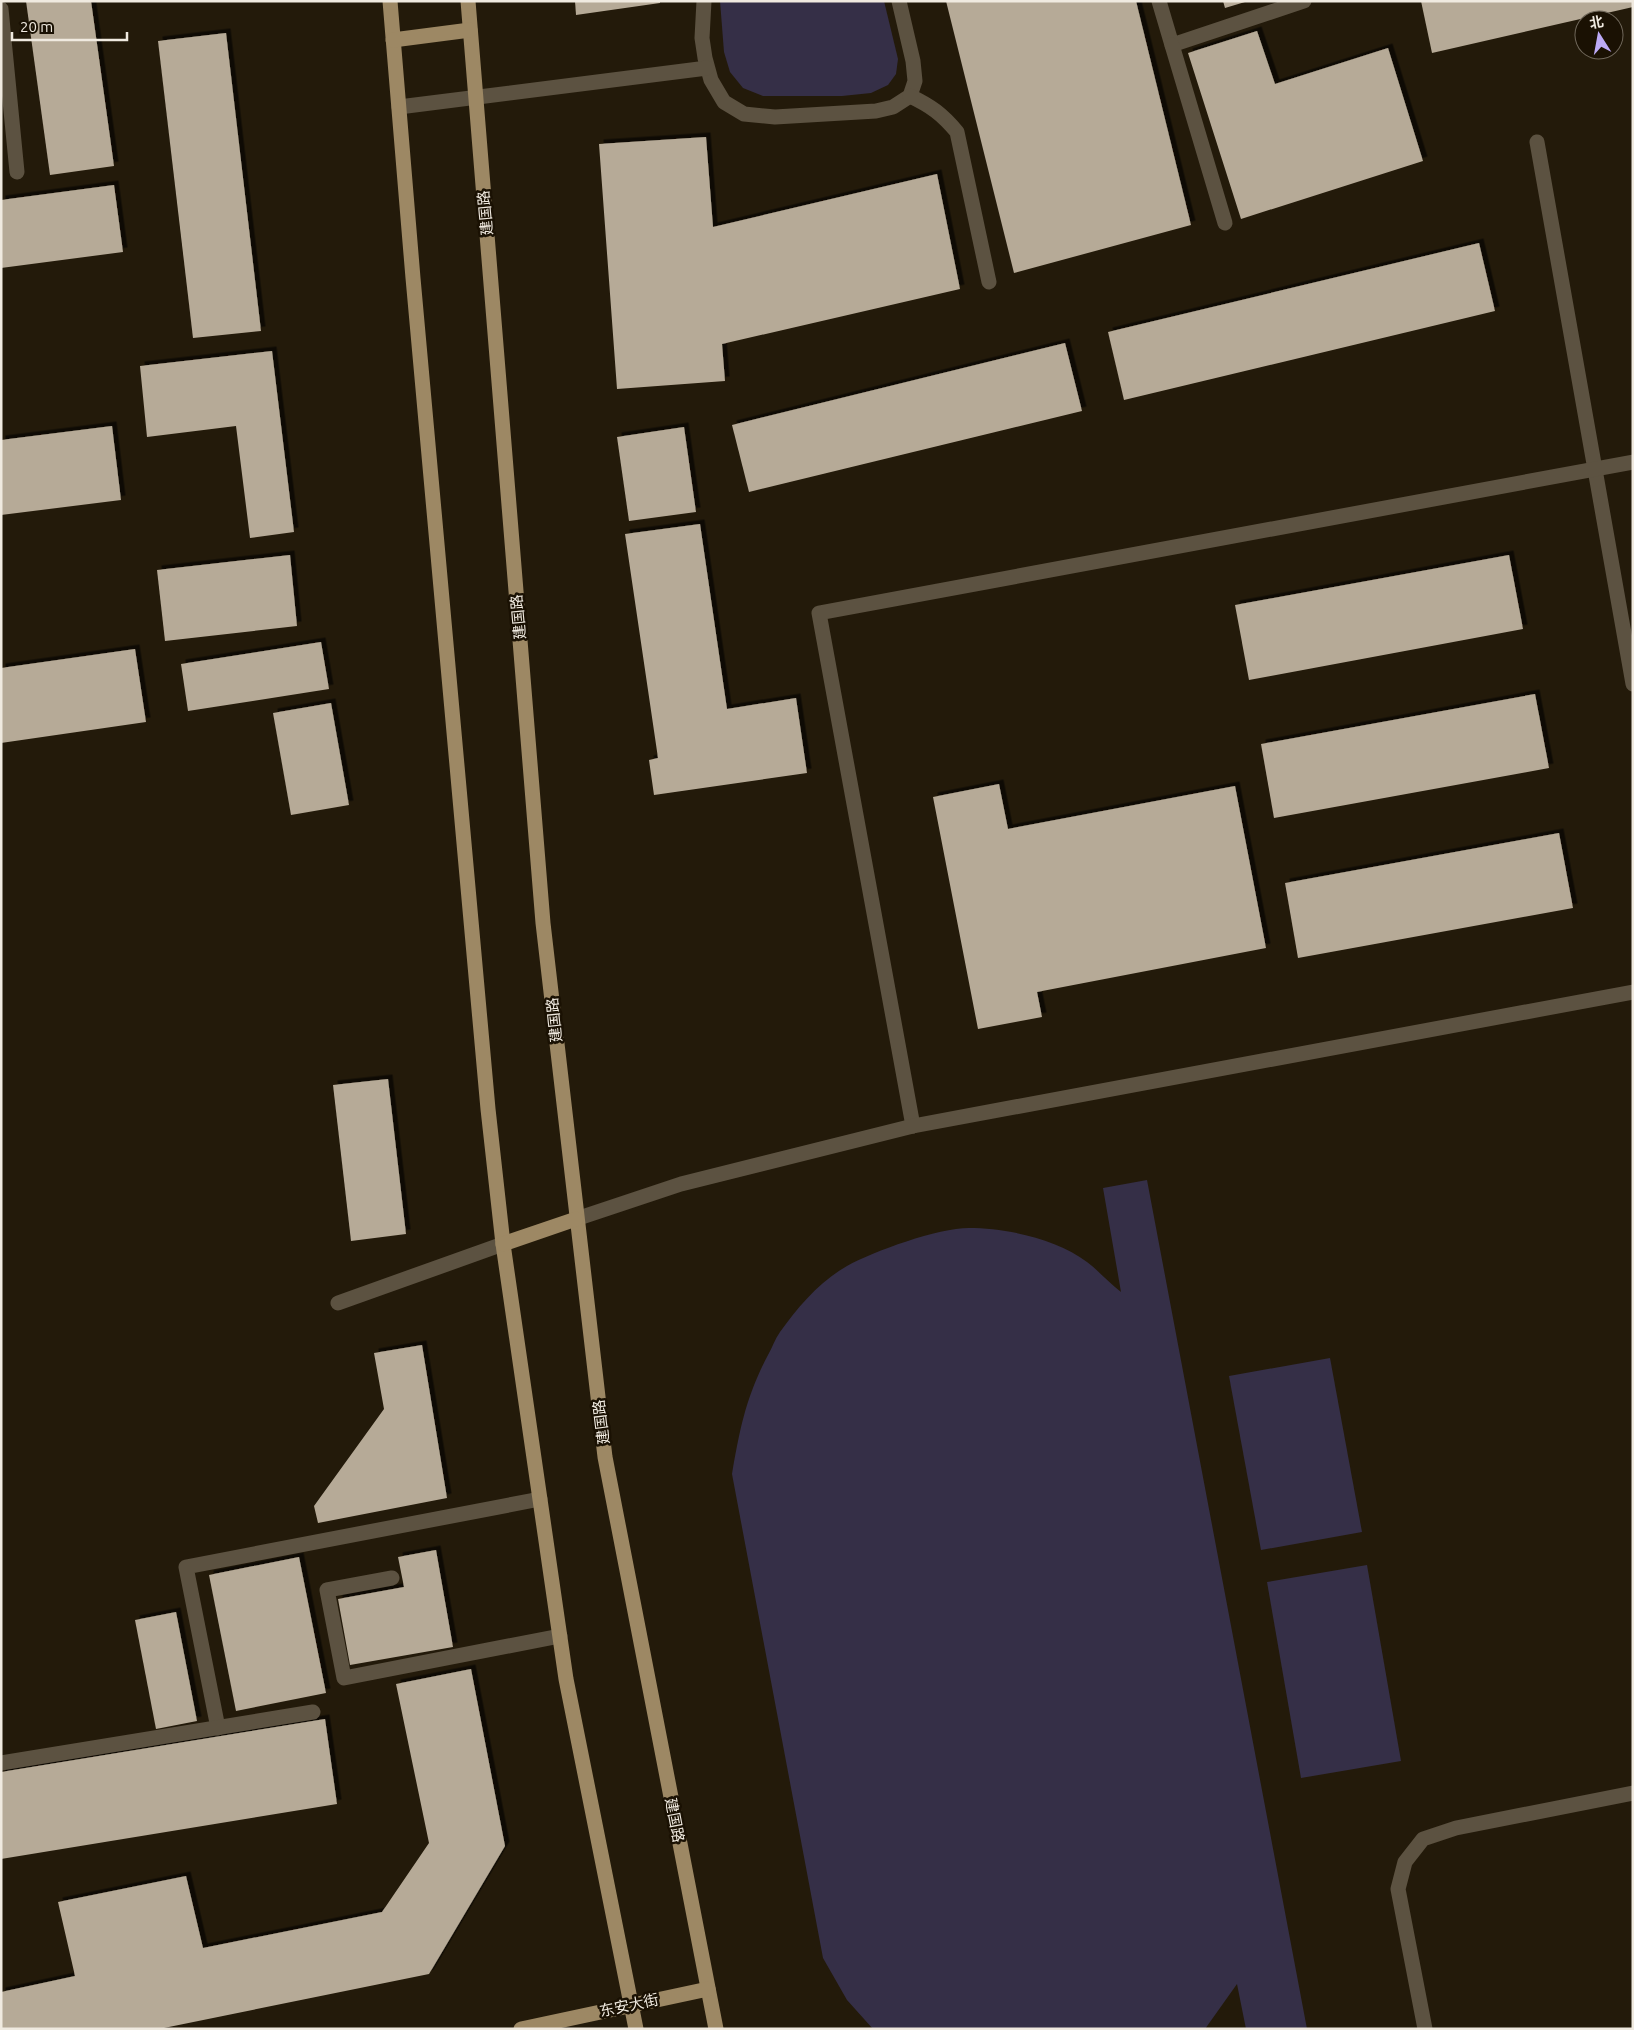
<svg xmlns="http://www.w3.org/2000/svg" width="1634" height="2030" viewBox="0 0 1634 2030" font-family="Ubuntu,'Noto Sans SC',sans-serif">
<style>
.green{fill:#352f47}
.building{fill:#b6aa97;filter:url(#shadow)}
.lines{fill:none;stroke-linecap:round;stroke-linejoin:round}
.minor{stroke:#5c5241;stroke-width:15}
.major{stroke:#9d8864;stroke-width:15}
.labels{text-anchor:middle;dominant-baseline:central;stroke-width:5;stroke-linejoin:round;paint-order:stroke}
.street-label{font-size:15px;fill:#f0eae0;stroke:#1a1103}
</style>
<defs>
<filter id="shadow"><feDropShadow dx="4.5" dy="-4.5" stdDeviation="0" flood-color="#0009"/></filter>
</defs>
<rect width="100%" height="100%" fill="#231a0a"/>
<!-- green -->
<g class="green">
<path d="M 720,1 L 884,1 L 898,59 L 896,74 L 888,85 L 871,93 L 842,96 L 763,96 L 743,88 L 730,72 L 724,52 Z"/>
<path d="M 1147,1180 L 1307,2029 L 1246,2029 L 1237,1984 L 1205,2029 L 873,2029 L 847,2000 L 823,1958 L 732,1474 C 740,1428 746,1397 768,1355 C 772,1348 775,1339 780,1332 C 798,1307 820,1281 847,1266 C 874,1251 938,1228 969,1228 C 1006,1228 1057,1239 1087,1262 C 1099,1271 1109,1283 1121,1292 L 1103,1188 Z"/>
<path d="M 1330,1358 L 1362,1532 L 1261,1550 L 1229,1376 Z"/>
<path d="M 1367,1565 L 1401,1761 L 1301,1778 L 1267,1582 Z"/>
</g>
<!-- building -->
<g class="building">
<path d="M 26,1 L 91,1 L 114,166 L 50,175 Z"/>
<path d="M 575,1 L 660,1 L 660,3 L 576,15 Z"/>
<path d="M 946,1 L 1136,1 L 1191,225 L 1014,273 Z"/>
<path d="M 1223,1 L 1245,1 L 1245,2 L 1225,8 Z"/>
<path d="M 1421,1 L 1633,1 L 1633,7 L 1432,53 Z"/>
<path d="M 1257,31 L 1275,84 L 1388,48 L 1423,161 L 1241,219 L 1188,53 Z"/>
<path d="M 226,33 L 261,331 L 193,338 L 158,41 Z"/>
<path d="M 706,137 L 713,227 L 937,174 L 960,289 L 722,344 L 725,381 L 617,389 L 599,144 Z"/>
<path d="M 114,185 L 123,252 L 1,268 L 1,200 Z"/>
<path d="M 1479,243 L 1495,311 L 1124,400 L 1108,332 Z"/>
<path d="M 1065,343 L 1082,411 L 749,492 L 732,425 Z"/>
<path d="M 272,351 L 294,532 L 250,538 L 236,426 L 147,437 L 140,366 Z"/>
<path d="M 112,426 L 121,500 L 1,515 L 1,440 Z"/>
<path d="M 684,427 L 696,512 L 629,521 L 617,437 Z"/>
<path d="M 700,524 L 727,709 L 796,698 L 807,773 L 654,795 L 649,760 L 658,758 L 625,534 Z"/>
<path d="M 290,555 L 297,626 L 165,641 L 157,570 Z"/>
<path d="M 1509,555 L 1523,629 L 1249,680 L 1235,605 Z"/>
<path d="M 321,642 L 329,689 L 188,711 L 181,664 Z"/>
<path d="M 135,649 L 146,722 L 1,743 L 1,668 Z"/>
<path d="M 1535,694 L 1549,768 L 1274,818 L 1261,744 Z"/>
<path d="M 331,703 L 349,805 L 291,815 L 273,713 Z"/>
<path d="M 999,784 L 1008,829 L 1235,786 L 1266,948 L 1037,992 L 1042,1017 L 978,1029 L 933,797 Z"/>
<path d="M 1559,833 L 1573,908 L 1298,958 L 1285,883 Z"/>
<path d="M 388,1079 L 406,1234 L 351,1241 L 333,1085 Z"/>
<path d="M 422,1345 L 447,1498 L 318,1523 L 314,1506 L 384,1409 L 374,1353 Z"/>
<path d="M 436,1550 L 453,1647 L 350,1665 L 338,1599 L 404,1587 L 398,1557 Z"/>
<path d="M 299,1557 L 326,1693 L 236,1711 L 209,1575 Z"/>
<path d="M 176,1612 L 197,1721 L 156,1729 L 135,1620 Z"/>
<path d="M 471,1669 L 505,1846 L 429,1974 L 159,2029 L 1,2029 L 1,1992 L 75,1976 L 58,1902 L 186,1876 L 203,1948 L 382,1912 L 429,1843 L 396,1684 Z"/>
<path d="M 325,1719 L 337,1804 L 1,1859 L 1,1772 Z"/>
</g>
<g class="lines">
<!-- minor -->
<g class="minor">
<path d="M 704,1 L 702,38 L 705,58 L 711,80 L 724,102 L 744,114 L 775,117 L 876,111 L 893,107 L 910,96 L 915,81 L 913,61 L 899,1"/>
<path d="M 1159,1 L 1172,45 L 1304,1"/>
<path d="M 1,9 L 17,172"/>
<path d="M 1172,45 L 1225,223"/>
<path d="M 910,96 C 931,106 942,114 957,132 L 989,282"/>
<path d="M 399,107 L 707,68"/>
<path d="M 1537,142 L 1633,684"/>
<path d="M 913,1126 L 819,613 L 1633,462"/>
<path d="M 576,1219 L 681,1184 L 913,1126 L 1633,992"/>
<path d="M 338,1303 L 503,1244"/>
<path d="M 392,1578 L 327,1590 L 344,1678 L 560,1636"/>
<path d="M 218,1728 L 186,1567 L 540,1499"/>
<path d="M 1,1763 L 313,1712"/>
<path d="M 1425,2029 L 1398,1889 L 1405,1862 L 1423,1839 L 1456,1828 L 1633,1793"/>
</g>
<!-- major -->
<g class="major">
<path d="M 390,1 L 413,278 L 488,1109 L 503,1244 L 566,1679 L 636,2029"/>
<path d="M 468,1 L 543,923 L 605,1457 L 716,2029"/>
<path d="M 393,40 L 470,30"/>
<path d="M 503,1244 L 576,1219"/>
<path d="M 521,2029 L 708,1989"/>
</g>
</g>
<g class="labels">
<!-- street labels -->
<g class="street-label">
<text transform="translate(485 213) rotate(-95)">建国路</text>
<text transform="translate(518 617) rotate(-95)">建国路</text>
<text transform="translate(554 1020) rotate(-96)">建国路</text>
<text transform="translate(601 1422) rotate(-97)">建国路</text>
<text transform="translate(675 1820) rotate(79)">建国路</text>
<text transform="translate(629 2005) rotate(-12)">东安大街</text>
</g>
</g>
<!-- border -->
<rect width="1634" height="2030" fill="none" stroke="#f0eae0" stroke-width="5"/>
<!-- north arrow -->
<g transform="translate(1599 35) rotate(349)"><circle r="24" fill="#1a1103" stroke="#70685b"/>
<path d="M0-4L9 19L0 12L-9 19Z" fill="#bcaaf6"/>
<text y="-8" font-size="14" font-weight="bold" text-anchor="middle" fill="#f0eae0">北</text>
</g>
<!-- scale -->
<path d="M12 32v8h115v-8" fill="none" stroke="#f0eae0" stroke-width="2.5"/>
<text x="20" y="32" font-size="15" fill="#f0eae0" stroke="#1a1103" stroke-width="4" paint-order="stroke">20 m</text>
</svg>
